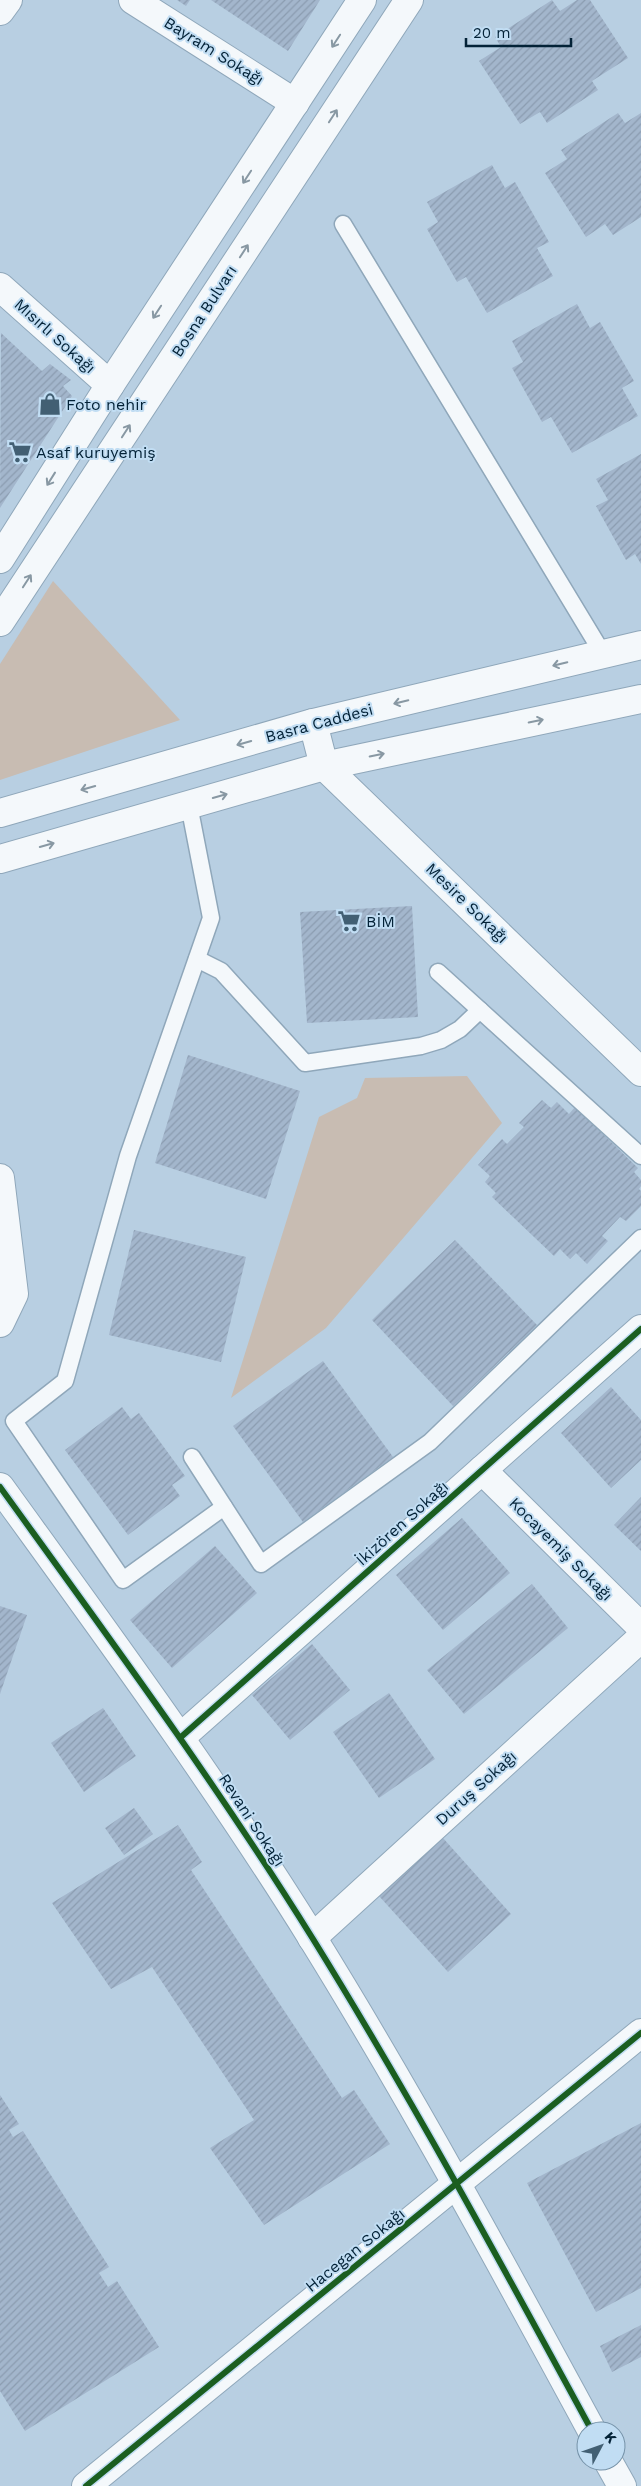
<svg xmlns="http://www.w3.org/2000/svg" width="641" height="2486" viewBox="0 0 641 2486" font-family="'Work Sans',sans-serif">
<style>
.green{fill:#c8bcb2}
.building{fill:url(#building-hatch)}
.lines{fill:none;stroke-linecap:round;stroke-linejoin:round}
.service-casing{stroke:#8fa7ba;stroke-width:19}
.minor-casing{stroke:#8fa7ba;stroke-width:30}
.secondary-casing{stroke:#8fa7ba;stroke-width:30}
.service{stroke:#f4f8fb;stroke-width:16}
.minor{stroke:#f4f8fb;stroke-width:28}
.secondary{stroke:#f4f8fb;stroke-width:28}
.cycleway-casing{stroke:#c1ddf3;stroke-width:9}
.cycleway{stroke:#1b5e20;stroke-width:6}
.oneway{stroke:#8898a3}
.labels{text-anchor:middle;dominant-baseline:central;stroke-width:4;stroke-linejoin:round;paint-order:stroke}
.street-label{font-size:16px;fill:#032237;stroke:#c1ddf3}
.poi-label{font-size:16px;fill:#032237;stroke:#c1ddf3;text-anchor:start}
</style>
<defs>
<pattern id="building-hatch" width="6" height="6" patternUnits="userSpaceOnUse" patternTransform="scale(1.25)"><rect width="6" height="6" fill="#a3b6cc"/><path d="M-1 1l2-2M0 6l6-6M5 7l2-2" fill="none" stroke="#8b9cb0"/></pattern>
</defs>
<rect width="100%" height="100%" fill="#b8cfe2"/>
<!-- green -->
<g class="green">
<path d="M 53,581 L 180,720 L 0,780 L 0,664 Z"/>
<path d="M 467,1076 L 502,1123 L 326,1328 L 231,1398 L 319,1117 L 357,1098 L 365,1078 Z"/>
</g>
<!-- building -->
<g class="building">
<path d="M 177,0 L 190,0 L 186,6 Z"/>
<path d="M 211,0 L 320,0 L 288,51 Z"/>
<path d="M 552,0 L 560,11 L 577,0 L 590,0 L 628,58 L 592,81 L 598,90 L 547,123 L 540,112 L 520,124 L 479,61 L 501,47 L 495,37 Z"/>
<path d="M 618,113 L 625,123 L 641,113 L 641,217 L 613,235 L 605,224 L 586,237 L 545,173 L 567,159 L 561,150 Z"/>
<path d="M 492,165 L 505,188 L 515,182 L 549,242 L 537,248 L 553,276 L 487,313 L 466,277 L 457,282 L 427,229 L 438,222 L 427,202 Z"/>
<path d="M 577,304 L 590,328 L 600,322 L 634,381 L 622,388 L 638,416 L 572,453 L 551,417 L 542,422 L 512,368 L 523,362 L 512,341 Z"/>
<path d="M 1,333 L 42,371 L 50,364 L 71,380 L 63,386 L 72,396 L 0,508 Z"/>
<path d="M 641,454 L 641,564 L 635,554 L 626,560 L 596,506 L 608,500 L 596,479 Z"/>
<path d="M 412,906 L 418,1017 L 307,1023 L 300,912 Z"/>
<path d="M 188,1055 L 300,1091 L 266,1199 L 155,1163 Z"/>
<path d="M 542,1100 L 551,1108 L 557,1102 L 569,1114 L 575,1107 L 638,1168 L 634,1172 L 641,1180 L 641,1186 L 639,1189 L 641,1191 L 641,1206 L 626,1221 L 620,1217 L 602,1236 L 608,1241 L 587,1264 L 576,1253 L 570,1259 L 560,1249 L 554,1256 L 492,1197 L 496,1193 L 485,1182 L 490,1176 L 478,1165 L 502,1139 L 507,1144 L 524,1127 L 519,1123 Z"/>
<path d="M 134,1230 L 246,1257 L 221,1362 L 109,1335 Z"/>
<path d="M 455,1240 L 537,1325 L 453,1406 L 372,1320 Z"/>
<path d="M 323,1361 L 393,1457 L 303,1522 L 233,1426 Z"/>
<path d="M 611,1387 L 641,1420 L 641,1460 L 611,1488 L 561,1433 Z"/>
<path d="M 122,1407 L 131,1419 L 139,1413 L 185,1476 L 172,1485 L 180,1496 L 128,1535 L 65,1450 Z"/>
<path d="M 641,1497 L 641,1551 L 614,1525 Z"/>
<path d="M 462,1518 L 510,1573 L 443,1630 L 396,1575 Z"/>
<path d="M 215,1546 L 257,1593 L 172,1668 L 130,1620 Z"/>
<path d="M 532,1584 L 568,1628 L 464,1714 L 427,1670 Z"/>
<path d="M 0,1606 L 27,1615 L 0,1694 Z"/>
<path d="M 312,1644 L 350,1690 L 290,1740 L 252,1695 Z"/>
<path d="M 389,1693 L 435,1759 L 379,1798 L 333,1732 Z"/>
<path d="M 103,1708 L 136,1756 L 84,1792 L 51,1743 Z"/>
<path d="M 134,1808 L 153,1834 L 124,1855 L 105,1828 Z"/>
<path d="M 178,1825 L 202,1862 L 191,1870 L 342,2098 L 354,2090 L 390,2144 L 264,2225 L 210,2148 L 254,2120 L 152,1967 L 111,1989 L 52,1903 Z"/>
<path d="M 443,1838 L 511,1914 L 448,1972 L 379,1896 Z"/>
<path d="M 0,2095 L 19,2124 L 9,2130 L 13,2137 L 23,2131 L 109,2267 L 99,2273 L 108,2287 L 117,2281 L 159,2347 L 25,2431 L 0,2391 Z"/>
<path d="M 641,2123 L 641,2288 L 596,2312 L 527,2183 Z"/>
<path d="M 641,2325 L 641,2357 L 612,2372 L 600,2346 Z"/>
</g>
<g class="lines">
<defs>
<g id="service">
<path d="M 343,224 L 603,654"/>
<path d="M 189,805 L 211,918 L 128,1156 L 65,1381 L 14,1421 L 123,1580 L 224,1507"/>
<path d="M 197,959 L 221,971 L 305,1063 L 421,1046 L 441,1040 L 460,1029 L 480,1010"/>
<path d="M 438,972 L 641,1156"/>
<path d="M 192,1457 L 261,1564 L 430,1442 L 641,1238"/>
</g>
<g id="minor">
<path d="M 133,0 L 295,103"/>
<path d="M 0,11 L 8,0"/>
<path d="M 0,287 L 110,385"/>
<path d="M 313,723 L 324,766 L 641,1072"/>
<path d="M 0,1178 L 14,1294 L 0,1323"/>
<path d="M 482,1470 L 641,1627"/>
<path d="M 0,1487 C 107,1635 216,1783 313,1939 C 412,2099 502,2265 592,2431"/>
<path d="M 181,1737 L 641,1329"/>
<path d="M 312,1938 L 641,1638"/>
<path d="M 608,2461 L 622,2486"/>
<path d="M 86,2486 L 641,2033"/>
</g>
<g id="secondary">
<path d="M 0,559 L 110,385 L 362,0"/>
<path d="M 0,622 L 409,0"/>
<path d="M 0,813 L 313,723 L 641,645"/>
<path d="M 0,859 L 324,766 L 641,699"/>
</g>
</defs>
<!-- service casing -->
<use href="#service" class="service-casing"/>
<!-- minor casing -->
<use href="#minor" class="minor-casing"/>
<!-- secondary casing -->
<use href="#secondary" class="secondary-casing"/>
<!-- service -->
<use href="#service" class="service"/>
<!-- minor -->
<use href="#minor" class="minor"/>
<!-- secondary -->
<use href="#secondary" class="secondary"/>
<defs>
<g id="cycleway">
<path d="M 0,1487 C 107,1635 216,1783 313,1939 C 412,2099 502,2265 592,2431"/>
<path d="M 181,1737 L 641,1329"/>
<path d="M 86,2486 L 641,2033"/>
</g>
</defs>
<!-- cycleway casing -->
<use href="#cycleway" class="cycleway-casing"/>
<!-- cycleway -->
<use href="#cycleway" class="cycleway"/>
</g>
<!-- one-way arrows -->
<defs><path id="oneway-shaft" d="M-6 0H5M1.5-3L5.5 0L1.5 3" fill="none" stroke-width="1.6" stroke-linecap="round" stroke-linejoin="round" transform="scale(1.25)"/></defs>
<g class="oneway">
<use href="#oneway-shaft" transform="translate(336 41) rotate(123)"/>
<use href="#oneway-shaft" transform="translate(333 116) rotate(-57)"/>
<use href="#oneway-shaft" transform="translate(247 177) rotate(123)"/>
<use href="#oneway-shaft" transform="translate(244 251) rotate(-57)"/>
<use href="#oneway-shaft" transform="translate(157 312) rotate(123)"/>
<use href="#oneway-shaft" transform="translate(126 431) rotate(-57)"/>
<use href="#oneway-shaft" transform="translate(51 479) rotate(122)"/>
<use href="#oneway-shaft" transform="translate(27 581) rotate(-57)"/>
<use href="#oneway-shaft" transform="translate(560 664) rotate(167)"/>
<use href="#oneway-shaft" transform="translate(401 702) rotate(167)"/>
<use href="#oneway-shaft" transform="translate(536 721) rotate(-12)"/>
<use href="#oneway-shaft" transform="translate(244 743) rotate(164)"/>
<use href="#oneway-shaft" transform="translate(377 755) rotate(-12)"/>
<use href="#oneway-shaft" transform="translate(88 788) rotate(164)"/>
<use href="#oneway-shaft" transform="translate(220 796) rotate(-16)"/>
<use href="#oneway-shaft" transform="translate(47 845) rotate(-16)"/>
</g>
<!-- icons -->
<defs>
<symbol id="shop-bare" viewBox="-9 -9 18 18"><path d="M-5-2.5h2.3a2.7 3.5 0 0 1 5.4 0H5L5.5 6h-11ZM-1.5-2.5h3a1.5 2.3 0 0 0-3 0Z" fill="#425f73" stroke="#c1ddf3" stroke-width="2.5" paint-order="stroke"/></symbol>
<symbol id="supermarket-bare" viewBox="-9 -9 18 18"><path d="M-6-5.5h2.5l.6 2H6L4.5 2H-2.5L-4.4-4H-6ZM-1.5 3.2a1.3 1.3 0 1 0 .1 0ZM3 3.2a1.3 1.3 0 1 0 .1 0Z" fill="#425f73" stroke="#c1ddf3" stroke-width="2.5" paint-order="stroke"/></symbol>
</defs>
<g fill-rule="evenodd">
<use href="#shop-bare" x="34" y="388" width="32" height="32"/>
<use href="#supermarket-bare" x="4" y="436" width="32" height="32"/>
<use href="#supermarket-bare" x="333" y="905" width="32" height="32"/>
</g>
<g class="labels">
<!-- street labels -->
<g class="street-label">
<text transform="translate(214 51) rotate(32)">Bayram Sokağı</text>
<text transform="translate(204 311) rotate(-57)">Bosna Bulvarı</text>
<text transform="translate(55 336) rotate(42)">Mısırlı Sokağı</text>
<text transform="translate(319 723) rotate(-15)">Basra Caddesi</text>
<text transform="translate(467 903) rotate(44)">Mesire Sokağı</text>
<text transform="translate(402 1523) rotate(-42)">İkizören Sokağı</text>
<text transform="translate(561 1549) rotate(45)">Kocayemiş Sokağı</text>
<text transform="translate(476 1788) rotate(-42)">Duruş Sokağı</text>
<text transform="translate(252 1820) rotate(57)">Revani Sokağı</text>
<text transform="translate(355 2250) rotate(-39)">Hacegan Sokağı</text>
</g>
<!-- poi labels -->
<g class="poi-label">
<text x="66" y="404">Foto nehir</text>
<text x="36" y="452">Asaf kuruyemiş</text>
<text x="366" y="921">BİM</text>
</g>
</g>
<!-- north arrow -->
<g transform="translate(601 2446) rotate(49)"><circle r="24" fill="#c1ddf3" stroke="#7592a8"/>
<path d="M0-4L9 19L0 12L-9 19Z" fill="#425f73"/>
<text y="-8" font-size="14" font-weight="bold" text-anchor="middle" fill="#032237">K</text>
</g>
<!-- scale -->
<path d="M466 38v8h105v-8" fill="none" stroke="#032237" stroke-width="2.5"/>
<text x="473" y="38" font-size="15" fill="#032237" stroke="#c1ddf3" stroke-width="4" paint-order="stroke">20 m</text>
</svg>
